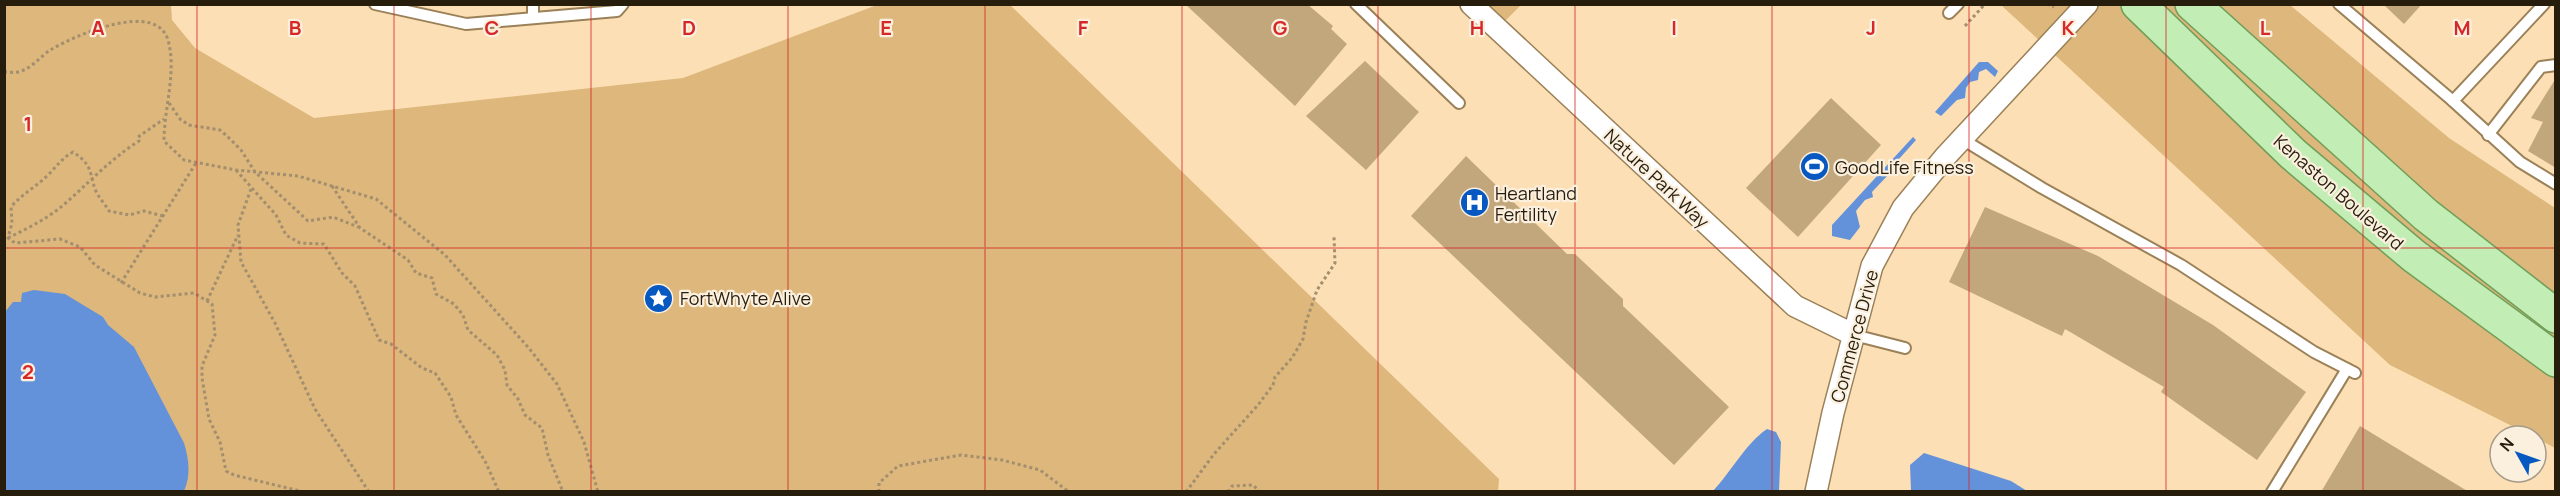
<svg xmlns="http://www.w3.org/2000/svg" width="2560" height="496" viewBox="0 0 2560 496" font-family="Manrope,sans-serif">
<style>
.green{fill:#ddb77b}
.water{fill:#6492da}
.building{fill:#c2a77d}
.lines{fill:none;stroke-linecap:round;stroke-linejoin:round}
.lane-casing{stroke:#9b8158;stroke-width:14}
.street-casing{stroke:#9b8158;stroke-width:24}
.primary-casing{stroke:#719e59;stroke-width:36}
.path{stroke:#a38e6e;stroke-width:3;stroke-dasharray:3 3;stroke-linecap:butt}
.lane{stroke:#fff;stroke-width:10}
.street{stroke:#fff;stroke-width:21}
.primary{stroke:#c2eeb5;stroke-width:33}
.grid{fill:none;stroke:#d62828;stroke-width:1.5;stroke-opacity:0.55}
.labels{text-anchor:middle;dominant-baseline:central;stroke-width:4.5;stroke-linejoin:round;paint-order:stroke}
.poi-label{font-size:18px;fill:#271d0c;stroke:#fbefde;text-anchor:start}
.street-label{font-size:18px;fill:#271d0c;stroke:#fbefde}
.grid-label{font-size:20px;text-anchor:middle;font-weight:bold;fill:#d62828;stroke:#fbefde;stroke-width:4.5;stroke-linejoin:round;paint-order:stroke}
</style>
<rect width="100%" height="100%" fill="#fcdfb4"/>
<!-- green -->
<g class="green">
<path d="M 4,5 L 171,5 L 172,20 L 195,48 L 314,118 L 683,78 L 877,5 L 1010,5 L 1499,479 L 1498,491 L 5,491 Z"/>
<path d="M 1471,5 L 1521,5 L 1497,29 Z"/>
<path d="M 2001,5 L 2290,5 L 2449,138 L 2555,208 L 2555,448 L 2536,438 L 2536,436 L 2532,436 L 2390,365 Z"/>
</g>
<!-- water -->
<g class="water">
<path d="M 1979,62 L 1988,62 L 1998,71 L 1995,77 L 1986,69 L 1979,72 L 1978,80 L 1970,82 L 1966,88 L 1965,98 L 1957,100 L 1941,116 L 1935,112 Z"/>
<path d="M 1913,137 L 1916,140 L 1890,169 L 1889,174 L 1872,192 L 1873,197 L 1865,200 L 1856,211 L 1860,227 L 1850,240 L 1832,236 L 1832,225 Z"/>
<path d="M 34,290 L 65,294 L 103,317 L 108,325 L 134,347 L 184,443 C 189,459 191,476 184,491 L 5,491 L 5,312 L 13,302 L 21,302 L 22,293 Z"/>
<path d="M 1767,429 L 1776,432 L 1781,442 L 1779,491 L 1713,491 C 1731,472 1746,443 1767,429 Z"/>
<path d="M 1924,453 L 2011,481 L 2027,491 L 1911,491 L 1910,465 Z"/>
</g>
<!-- building -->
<g class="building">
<path d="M 1185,4 L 1307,4 L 1333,26 L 1331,29 L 1347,44 L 1295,106 Z"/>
<path d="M 2383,4 L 2422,4 L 2404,24 Z"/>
<path d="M 1365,61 L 1419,112 L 1366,170 L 1306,116 Z"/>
<path d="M 2556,78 L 2556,168 L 2528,151 L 2543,122 L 2531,118 Z"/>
<path d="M 1831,98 L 1881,145 L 1798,237 L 1746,188 Z"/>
<path d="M 1466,156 L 1567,254 L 1575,254 L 1623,299 L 1623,306 L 1729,407 L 1674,465 L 1411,216 Z"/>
<path d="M 1985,207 L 2098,256 L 2213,325 L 2306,392 L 2257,460 L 2161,392 L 2164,387 L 2065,329 L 2062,336 L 1949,282 Z"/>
<path d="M 2360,426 L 2469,492 L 2321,492 Z"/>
</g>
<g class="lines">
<defs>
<g id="lane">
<path d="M 375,4 L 466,24 L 617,11 L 623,4"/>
<path d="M 533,4 L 533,18"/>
<path d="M 1356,4 L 1459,103"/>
<path d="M 2339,4 L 2453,101 L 2520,162 L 2556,184"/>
<path d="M 1949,13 L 1958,4"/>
<path d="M 2453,101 L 2544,4"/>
<path d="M 2488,135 L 2541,67 L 2556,65"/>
<path d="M 1962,139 L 2042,188 L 2181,265 L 2314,352 L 2355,373"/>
<path d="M 1854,335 L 1905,348"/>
<path d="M 2272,492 L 2347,369"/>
</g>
<g id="street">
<path d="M 1471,4 L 1795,306 L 1854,335"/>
<path d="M 1816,492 L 1833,413 L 1872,266 L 1903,208 L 1945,157 L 2087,4"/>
</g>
<g id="primary">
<path d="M 2138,4 L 2293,154 L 2414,256 L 2556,360"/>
<path d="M 2192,4 L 2426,215 L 2556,316"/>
</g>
</defs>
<!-- lane casing -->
<use href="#lane" class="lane-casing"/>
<!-- street casing -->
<use href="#street" class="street-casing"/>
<!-- primary casing -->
<use href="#primary" class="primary-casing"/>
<!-- path -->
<g class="path">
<path d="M 2047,4 L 2054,7"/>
<path d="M 1965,26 L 1985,4"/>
<path d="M 4,72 C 9,72 14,73 18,72 C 32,69 41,55 52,49 C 76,35 156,0 168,40 C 177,72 164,108 164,141 L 184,160 L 236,170 L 298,176 L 376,199 L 445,255 L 528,347 L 557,384 L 584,442 L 598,492"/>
<path d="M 169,103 L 180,119 L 189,125 L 220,130 L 227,136 L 241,150 L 255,172 L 308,221 L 333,217 L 358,227"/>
<path d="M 236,170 L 276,215 L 286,235 L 300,243 L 324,244 L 342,273 L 355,286 L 379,340 L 391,344 L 422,368 L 435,373 L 451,397 L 456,415 L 485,461 L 499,492"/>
<path d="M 332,186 L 360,228 L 408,260 L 416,273 L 432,278 L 436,294 L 454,304 L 463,315 L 468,330 L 497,355 L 505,370 L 507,385 L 518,399 L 525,415 L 542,428 L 548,455 L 563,492"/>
<path d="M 251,189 L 238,225 L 241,262 L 275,323 L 315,409 L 369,492"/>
<path d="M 163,216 L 144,211 L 129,215 L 109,211 C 105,204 98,197 95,189 C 89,170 92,165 73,152 C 62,158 57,166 48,175 C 36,187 22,194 11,207 L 12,223 L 8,238 L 15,243 L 60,239 L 80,247 L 95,265 L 140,293 L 155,297 L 194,293 L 212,304 L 215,335 L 202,366 L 202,378 L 209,419 L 220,442 L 226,471 L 234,475 L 304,492"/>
<path d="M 8,238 C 26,229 45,220 61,207 C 87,185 109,160 139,141 L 138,137 L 164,119"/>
<path d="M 121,283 L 196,163"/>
<path d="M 207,301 L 238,235"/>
<path d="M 879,492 L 879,483 L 898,466 L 961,455 L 1002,460 L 1040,470 L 1069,492"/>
<path d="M 1186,492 L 1214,454 L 1258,405 L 1273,385 L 1275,377 L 1292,358 L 1303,339 L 1306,322 L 1317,290 L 1335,263 L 1334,237"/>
<path d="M 1228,492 L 1232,486 L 1253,485 L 1260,492"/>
</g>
<!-- lane -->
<use href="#lane" class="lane"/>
<!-- street -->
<use href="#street" class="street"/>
<!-- primary -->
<use href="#primary" class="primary"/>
</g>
<!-- grid -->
<path class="grid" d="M 197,4 L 197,492M 394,4 L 394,492M 591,4 L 591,492M 788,4 L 788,492M 985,4 L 985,492M 1182,4 L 1182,492M 1378,4 L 1378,492M 1575,4 L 1575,492M 1772,4 L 1772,492M 1969,4 L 1969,492M 2166,4 L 2166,492M 2363,4 L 2363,492M 4,248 L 2556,248"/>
<!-- icons -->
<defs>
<symbol id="stadium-disc" viewBox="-11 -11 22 22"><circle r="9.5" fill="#0758c1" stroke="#fbefde"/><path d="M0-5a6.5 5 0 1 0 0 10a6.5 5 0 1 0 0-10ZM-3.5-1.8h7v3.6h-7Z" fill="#fff"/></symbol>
<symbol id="hospital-disc" viewBox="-11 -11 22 22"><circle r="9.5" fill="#0758c1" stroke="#fbefde"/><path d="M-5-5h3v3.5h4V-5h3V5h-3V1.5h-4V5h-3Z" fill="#fff"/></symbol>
<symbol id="sight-disc" viewBox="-11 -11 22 22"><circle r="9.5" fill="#0758c1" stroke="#fbefde"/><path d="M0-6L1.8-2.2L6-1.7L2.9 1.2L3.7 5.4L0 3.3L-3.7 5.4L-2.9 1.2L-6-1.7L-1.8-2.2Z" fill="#fff"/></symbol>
</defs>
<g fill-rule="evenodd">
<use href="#stadium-disc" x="1798" y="150" width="33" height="33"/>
<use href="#hospital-disc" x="1458" y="186" width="33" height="33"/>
<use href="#sight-disc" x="642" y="282" width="33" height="33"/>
</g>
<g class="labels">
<!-- poi labels -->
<g class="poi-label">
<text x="1835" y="167">GoodLife Fitness</text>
<text x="1495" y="193">Heartland<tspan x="1495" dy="21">Fertility</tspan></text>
<text x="680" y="298">FortWhyte Alive</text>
</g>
<!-- street labels -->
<g class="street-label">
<text transform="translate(1657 178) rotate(43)">Nature Park Way</text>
<text transform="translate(2339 192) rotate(41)">Kenaston Boulevard</text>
<text transform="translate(1854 336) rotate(-75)">Commerce Drive</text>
</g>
</g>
<g class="grid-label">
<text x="98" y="35">A</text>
<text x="295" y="35">B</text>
<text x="492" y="35">C</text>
<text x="689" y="35">D</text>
<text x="886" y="35">E</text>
<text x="1083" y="35">F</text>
<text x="1280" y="35">G</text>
<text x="1477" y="35">H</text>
<text x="1674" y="35">I</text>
<text x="1871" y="35">J</text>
<text x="2068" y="35">K</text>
<text x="2265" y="35">L</text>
<text x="2462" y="35">M</text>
<text x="28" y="131">1</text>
<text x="28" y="379">2</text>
</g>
<!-- border -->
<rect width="2560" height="496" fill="none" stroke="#271d0c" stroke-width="12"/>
<!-- north arrow -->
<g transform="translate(2518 454) rotate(310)"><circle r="28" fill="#fbefde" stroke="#a69b8a" stroke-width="1.5"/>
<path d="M0-4.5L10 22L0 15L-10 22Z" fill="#0758c1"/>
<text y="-9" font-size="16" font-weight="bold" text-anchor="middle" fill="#271d0c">N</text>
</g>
</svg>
